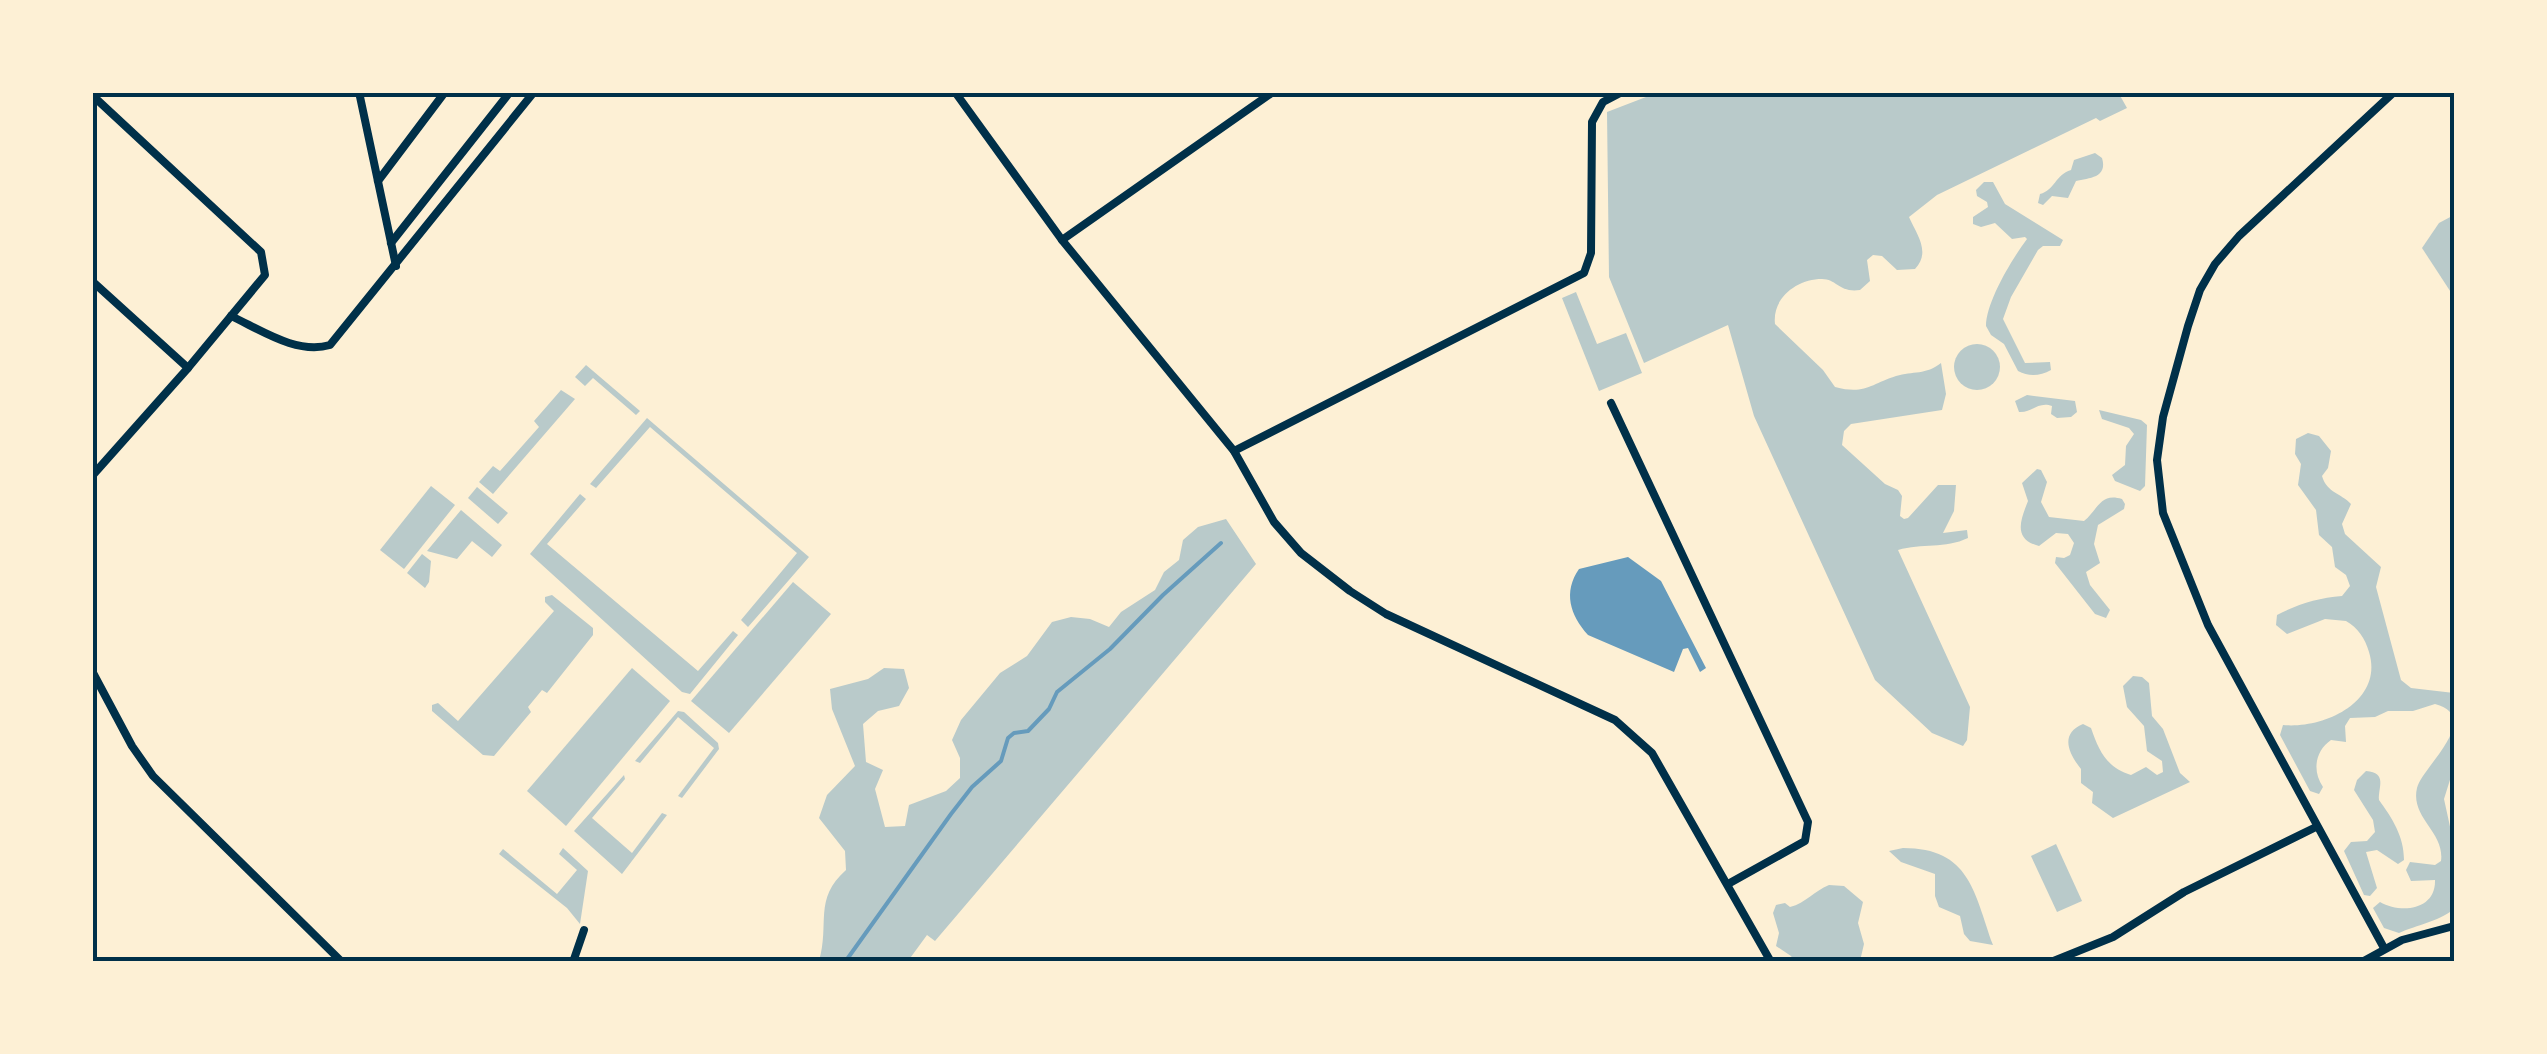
<svg xmlns="http://www.w3.org/2000/svg" width="2547" height="1054" viewBox="0 0 2547 1054" font-family="Raleway,sans-serif">
<style>
.green{fill:#b9caca}
.water{fill:#669bbc}
.lines{fill:none;stroke-linecap:round;stroke-linejoin:round}
.stream{stroke:#669bbc;stroke-width:4}
.minor{stroke:#003049;stroke-width:8}
.neatline{fill:none;stroke:#003049;stroke-width:4}
</style>
<rect width="100%" height="100%" fill="#fdf0d5"/>
<!-- green -->
<g class="green">
<path d="M 1659,92 L 2118,92 L 2127,108 L 2100,121 L 2096,118 L 1937,195 L 1909,217 C 1917,235 1931,252 1915,269 L 1897,270 L 1882,256 L 1873,255 L 1867,260 L 1870,281 L 1860,290 C 1839,293 1837,279 1822,279 C 1797,279 1772,298 1775,324 L 1823,370 L 1835,387 C 1865,395 1871,384 1896,376 C 1913,371 1926,375 1941,363 L 1946,394 L 1942,410 L 1851,424 L 1844,431 L 1842,445 L 1885,484 L 1898,490 L 1902,496 L 1900,516 L 1904,519 L 1908,518 L 1938,485 L 1956,485 L 1954,511 L 1943,533 L 1967,530 L 1968,538 C 1945,549 1922,543 1898,550 L 1970,707 L 1967,740 L 1963,746 L 1932,733 L 1875,680 L 1754,416 L 1728,325 L 1644,363 L 1609,277 L 1607,112 Z"/>
<path d="M 2095,153 L 2102,158 C 2108,178 2089,178 2076,181 L 2068,198 L 2052,196 L 2043,205 L 2038,203 L 2040,194 C 2055,190 2055,175 2071,170 L 2074,160 Z"/>
<path d="M 1984,182 L 1993,182 L 2005,204 L 2063,240 L 2060,246 L 2043,246 L 2038,250 L 2011,297 L 2003,319 L 2025,363 L 2050,362 L 2051,370 C 2040,376 2029,377 2018,371 L 2004,344 L 1991,335 L 1986,326 C 1986,302 2012,259 2027,239 L 2025,237 L 2012,239 L 1995,223 L 1981,227 L 1973,224 L 1973,217 L 1988,207 L 1987,202 L 1977,196 L 1976,190 Z"/>
<path d="M 2454,215 L 2454,297 L 2422,248 L 2439,223 Z"/>
<path d="M 1576,292 L 1597,344 L 1626,333 L 1642,373 L 1599,391 L 1562,298 Z"/>
<circle cx="1977" cy="367" r="23"/>
<path d="M 586,365 L 640,411 L 636,415 L 593,378 L 585,386 L 575,377 Z"/>
<path d="M 561,390 L 575,399 L 493,494 L 479,482 L 493,466 L 500,471 L 539,427 L 534,421 Z"/>
<path d="M 2027,395 L 2075,401 L 2077,412 L 2071,417 L 2057,418 L 2051,414 L 2052,406 C 2038,401 2032,413 2019,412 L 2015,401 Z"/>
<path d="M 2099,410 L 2141,420 L 2147,425 L 2145,486 L 2140,491 L 2115,481 L 2112,475 L 2125,465 L 2126,446 L 2134,434 L 2129,428 L 2102,419 Z"/>
<path d="M 647,418 L 809,557 L 748,627 L 741,620 L 797,553 L 650,427 L 596,488 L 590,484 Z"/>
<path d="M 2308,433 L 2319,436 L 2331,451 L 2328,468 L 2322,476 C 2327,493 2341,493 2351,504 L 2342,524 L 2345,534 L 2381,567 L 2376,587 L 2401,680 L 2411,688 L 2454,693 L 2454,767 L 2444,799 L 2454,845 L 2452,877 L 2454,908 C 2446,919 2414,926 2399,933 L 2384,928 L 2373,908 L 2380,902 C 2401,914 2436,910 2435,880 L 2411,881 L 2406,870 L 2410,862 L 2435,865 L 2441,861 C 2445,832 2410,818 2417,788 C 2422,767 2484,717 2435,704 L 2413,711 L 2388,711 L 2375,717 L 2350,718 L 2345,726 L 2346,742 L 2331,740 C 2315,751 2312,771 2323,787 L 2319,794 L 2310,791 L 2280,735 L 2283,725 C 2325,729 2384,701 2369,652 C 2365,638 2358,628 2346,621 L 2325,619 L 2287,634 L 2276,625 L 2277,615 C 2298,604 2318,598 2342,596 L 2350,586 L 2346,575 L 2335,567 L 2332,547 L 2319,535 L 2316,510 L 2298,485 L 2301,464 L 2295,454 L 2296,439 Z"/>
<path d="M 2037,469 L 2041,470 L 2047,482 L 2041,502 L 2049,517 L 2084,521 C 2098,510 2100,492 2122,499 L 2125,504 L 2124,509 L 2098,525 L 2094,544 L 2100,563 L 2086,572 L 2090,585 L 2110,610 L 2106,618 L 2095,614 L 2055,563 L 2056,557 L 2064,558 L 2070,555 L 2074,543 L 2068,534 L 2056,533 L 2039,546 C 2012,539 2021,519 2028,501 L 2022,483 Z"/>
<path d="M 431,486 L 455,505 L 404,569 L 380,550 Z"/>
<path d="M 477,487 L 508,513 L 498,524 L 468,498 Z"/>
<path d="M 580,494 L 586,499 L 547,544 L 698,671 L 733,631 L 738,635 L 690,694 L 682,692 L 530,554 Z"/>
<path d="M 461,510 L 502,545 L 492,557 L 472,541 L 457,559 L 427,551 Z"/>
<path d="M 1226,519 L 1256,564 L 935,941 L 927,935 L 908,961 L 819,961 C 830,924 813,899 846,870 L 845,851 L 819,818 L 827,795 L 855,766 L 832,709 L 830,689 L 868,679 L 884,668 L 904,669 L 909,688 L 899,706 L 878,711 L 863,724 L 866,762 L 883,770 L 875,789 L 885,827 L 905,826 L 909,805 L 946,791 L 960,778 L 960,758 L 952,740 L 961,720 L 1000,673 L 1027,656 L 1052,622 L 1071,617 L 1090,619 L 1109,627 L 1121,612 L 1155,590 L 1164,572 L 1179,560 L 1183,540 L 1198,527 Z"/>
<path d="M 422,554 L 431,561 L 429,582 L 425,588 L 407,573 Z"/>
<path d="M 793,582 L 831,614 L 729,733 L 691,701 Z"/>
<path d="M 552,595 L 593,628 L 593,635 L 547,693 L 542,690 L 528,707 L 531,712 L 494,756 L 483,755 L 432,711 L 432,705 L 438,703 L 458,721 L 554,611 L 545,602 L 545,597 Z"/>
<path d="M 632,668 L 670,701 L 566,826 L 527,791 Z"/>
<path d="M 2133,676 L 2142,677 L 2149,683 L 2152,716 L 2163,729 L 2180,773 L 2190,782 L 2113,818 L 2092,803 L 2093,792 L 2081,783 L 2081,769 C 2069,754 2059,734 2083,724 L 2091,728 C 2099,751 2106,767 2131,775 L 2146,767 L 2157,775 L 2163,772 L 2162,761 L 2147,751 L 2144,726 L 2127,707 L 2123,686 Z"/>
<path d="M 678,711 L 684,712 L 718,743 L 719,749 L 682,798 L 678,796 L 714,748 L 678,717 L 640,763 L 635,761 Z"/>
<path d="M 2366,771 C 2388,773 2378,787 2379,800 C 2392,818 2404,836 2404,860 L 2398,864 L 2377,850 L 2366,852 L 2377,888 L 2370,896 L 2364,895 L 2344,851 L 2351,842 L 2367,841 L 2375,832 L 2373,820 L 2354,790 L 2357,780 Z"/>
<path d="M 624,775 L 625,779 L 592,818 L 632,853 L 662,813 L 667,815 L 622,874 L 574,831 Z"/>
<path d="M 2056,844 L 2082,901 L 2057,912 L 2031,856 Z"/>
<path d="M 563,848 L 588,871 L 580,924 L 567,908 L 499,854 L 503,849 L 557,894 L 577,870 L 559,854 Z"/>
<path d="M 1903,848 C 1970,848 1974,892 1993,945 L 1970,941 L 1964,934 L 1960,916 L 1939,907 L 1935,896 L 1935,874 L 1901,862 L 1889,851 Z"/>
<path d="M 1829,885 L 1844,886 L 1863,902 L 1858,923 L 1864,944 L 1860,961 L 1833,961 L 1825,957 L 1819,961 L 1794,961 L 1791,956 L 1776,946 L 1779,933 L 1773,913 L 1776,905 L 1785,903 L 1790,907 C 1806,903 1814,891 1829,885 Z"/>
</g>
<!-- water -->
<path class="water" d="M 1628,557 L 1661,581 L 1706,668 L 1700,672 L 1688,648 L 1683,649 L 1674,672 L 1588,635 C 1570,615 1563,592 1579,569 Z"/>
<g class="lines">
<!-- stream -->
<path class="stream" d="M 845,962 L 951,814 L 972,787 L 1001,761 L 1008,738 L 1014,733 L 1028,731 L 1049,709 L 1057,692 L 1110,649 L 1163,595 L 1221,543"/>
<!-- minor -->
<g class="minor">
<path d="M 359,92 L 396,266"/>
<path d="M 955,92 L 1062,240 L 1234,451 L 1274,522 L 1301,553 L 1350,591 L 1386,614 L 1615,720 L 1652,753 L 1771,962"/>
<path d="M 92,95 L 261,252 L 265,275 L 188,368 L 92,476"/>
<path d="M 378,181 L 445,92"/>
<path d="M 1062,240 L 1273,92"/>
<path d="M 391,243 L 510,92"/>
<path d="M 92,281 L 188,368"/>
<path d="M 231,316 C 261,330 297,355 330,345 L 534,92"/>
<path d="M 1611,403 L 1808,822 L 1805,841 L 1728,884"/>
<path d="M 1234,451 L 1584,273 L 1591,253 L 1592,122 L 1603,102 L 1622,92"/>
<path d="M 92,671 L 132,746 L 153,776 L 342,962"/>
<path d="M 2384,948 L 2208,625 L 2163,513 L 2157,460 L 2163,417 L 2188,326 L 2200,290 L 2215,264 L 2239,236 L 2394,92"/>
<path d="M 573,962 L 584,930"/>
<path d="M 2051,962 L 2113,937 L 2184,892 L 2316,827"/>
<path d="M 2362,962 L 2402,940 L 2454,926"/>
</g>
</g>
<!-- border -->
<rect width="2547" height="1054" fill="none" stroke="#fdf0d5" stroke-width="190"/>
<rect x="95" y="95" width="2357" height="864" class="neatline"/>
</svg>
